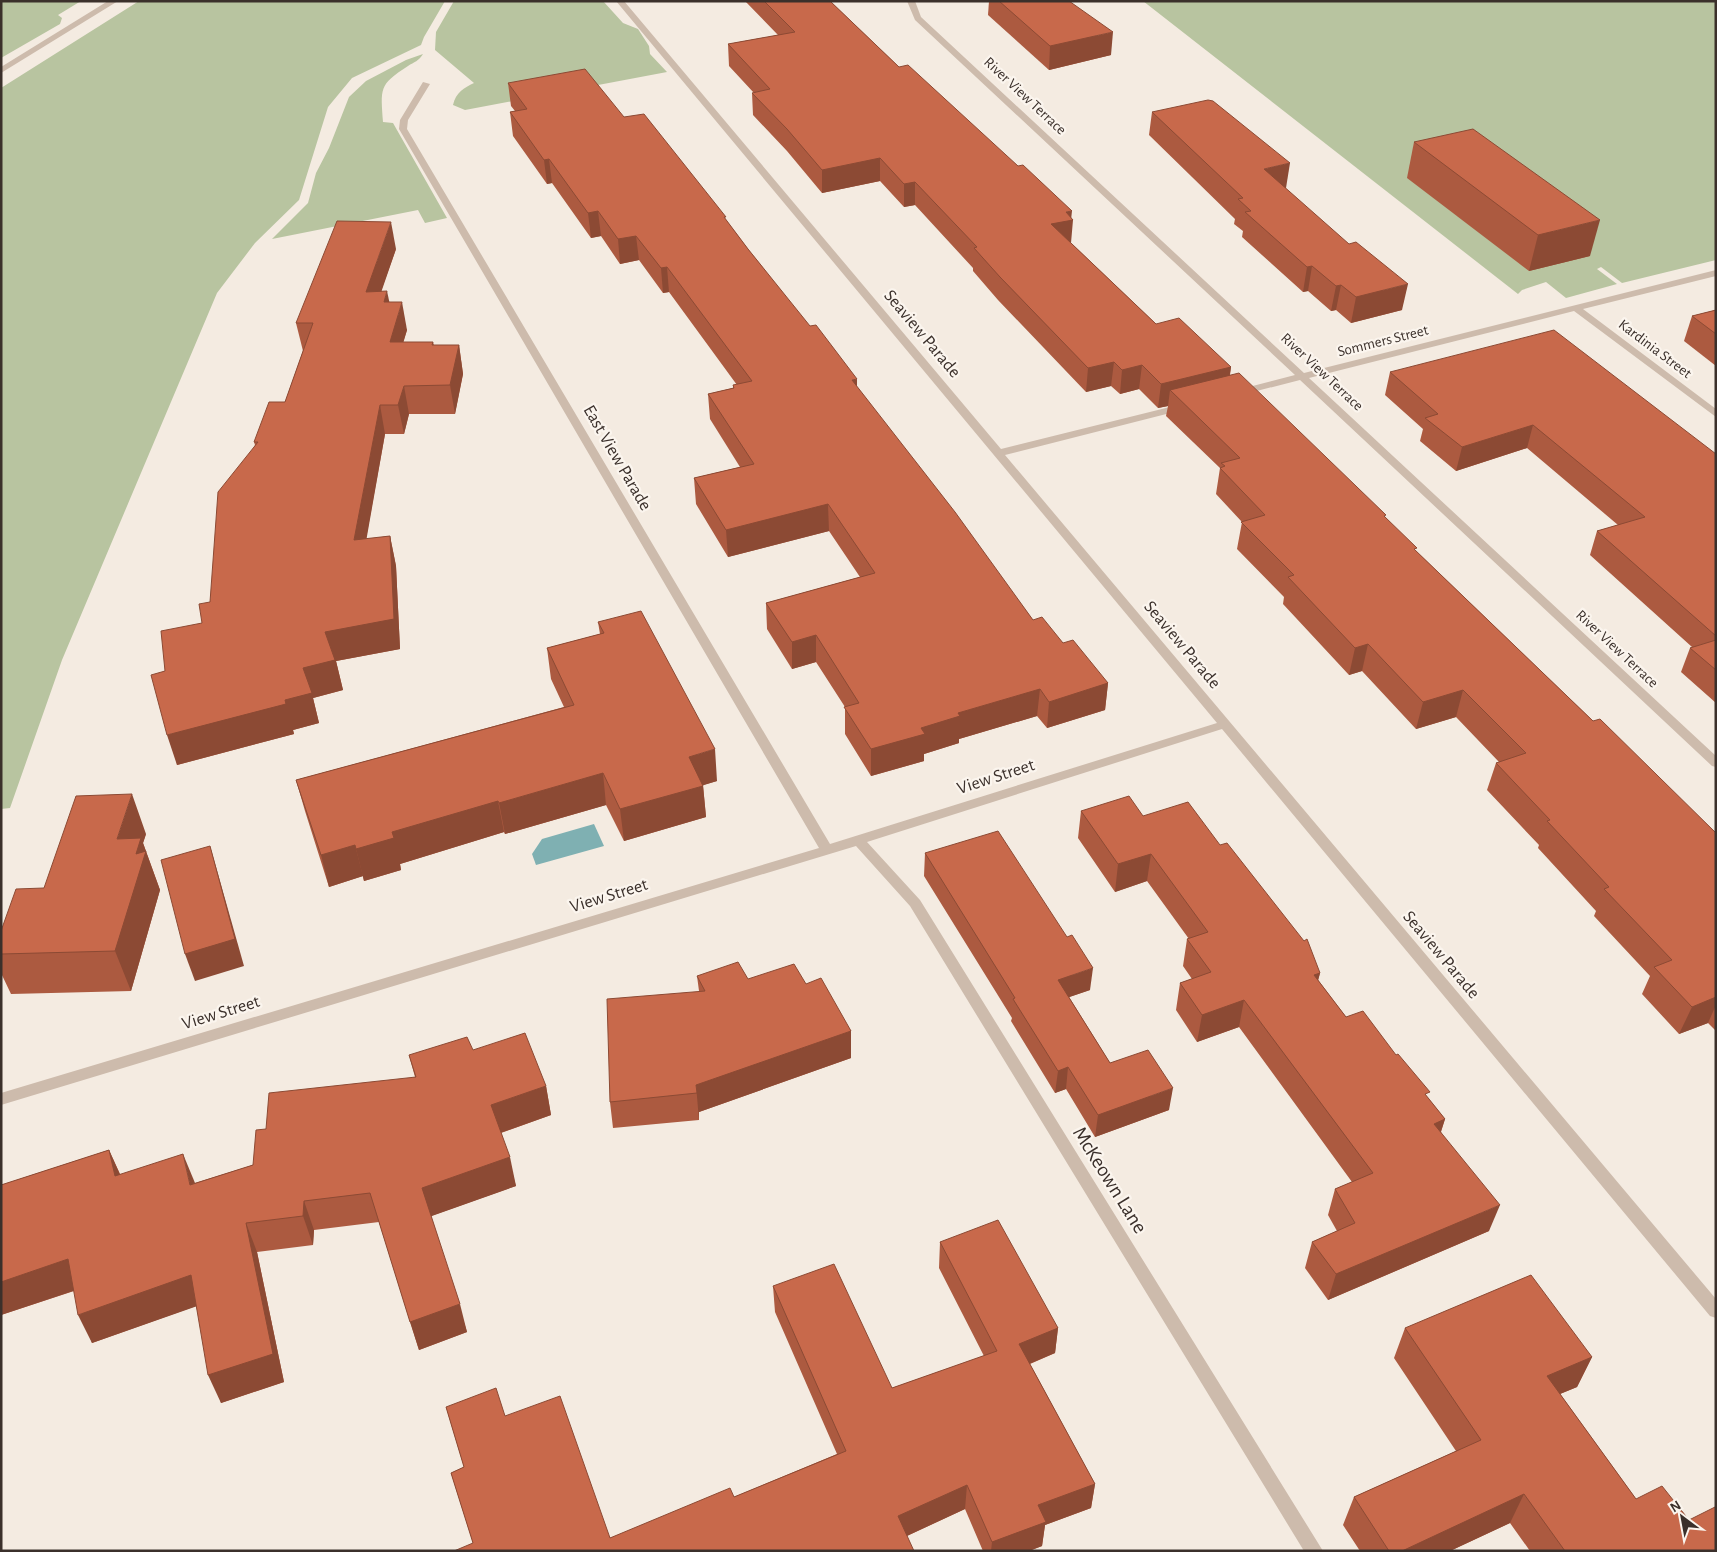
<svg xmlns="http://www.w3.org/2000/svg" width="1717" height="1552" viewBox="0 0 1717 1552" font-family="'Alegreya Sans',sans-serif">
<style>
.green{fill:#b8c4a0}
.water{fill:#7fb0b2}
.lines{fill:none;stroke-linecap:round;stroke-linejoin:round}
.minor{fill:#cdbbac;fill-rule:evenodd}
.wall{fill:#ac5a40}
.shaded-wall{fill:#8c4a34}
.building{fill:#c8694b;stroke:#8c4a34}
.labels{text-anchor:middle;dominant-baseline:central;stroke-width:4.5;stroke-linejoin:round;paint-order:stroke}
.far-street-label{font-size:15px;fill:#3b302b;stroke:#fbf5ee}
.street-label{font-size:18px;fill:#3b302b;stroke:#fbf5ee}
.near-street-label{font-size:21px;fill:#3b302b;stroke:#fbf5ee}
</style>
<rect width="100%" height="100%" fill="#f4ebe1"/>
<!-- green -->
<g class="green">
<path d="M 1,1 L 81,1 L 58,15 L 62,18 L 60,24 L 1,58 Z"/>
<path d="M 139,1 L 445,1 L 424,37 L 421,45 L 352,78 L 328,107 L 299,200 L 255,243 L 217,293 L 62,660 L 10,808 L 1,809 L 1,88 Z"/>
<path d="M 454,1 L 603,1 L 623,23 L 638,29 L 649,46 L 650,54 L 667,72 L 465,110 L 453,105 C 456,92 464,88 474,83 L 435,50 L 436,32 Z"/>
<path d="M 1143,1 L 1716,1 L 1716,260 L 1622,283 L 1601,267 L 1597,269 L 1617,284 L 1566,298 L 1546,282 L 1522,290 L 1518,294 Z"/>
<path d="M 423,54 C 419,61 414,62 408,66 C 378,85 381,89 383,122 L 393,123 L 447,218 L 425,223 L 418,210 L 272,239 L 308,203 L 316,173 L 329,148 L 349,97 L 366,81 L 406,60 Z"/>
</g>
<!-- water -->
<path class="water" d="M 594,824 L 604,846 L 536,865 L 532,854 L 542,839 Z"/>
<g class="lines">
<!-- minor -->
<g class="minor">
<path d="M 108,1 L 118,1 L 1,73 L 1,67 Z"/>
<path d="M 616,1 L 624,1 L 1001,449 L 1182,404 L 1186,405 L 1186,409 L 1005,455 L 1716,1299 L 1716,1318 L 1710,1316 L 1222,729 L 867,842 L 920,900 L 1323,1551 L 1304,1551 L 910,906 L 856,846 L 1,1105 L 1,1093 L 819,848 L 399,129 L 400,120 L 423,82 L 430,84 L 408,120 L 407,129 L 830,844 L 1217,723 Z"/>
<path d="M 907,1 L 915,1 L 921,17 L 1304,373 L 1716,270 L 1716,276 L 1583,309 L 1716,409 L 1716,417 L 1574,311 L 1309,378 L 1716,756 L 1716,767 L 1712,766 L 1300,380 L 1241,395 L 1237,394 L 1237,390 L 1295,375 L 915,20 Z"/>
</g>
</g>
<!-- wall -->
<g class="wall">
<path d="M 745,1 L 830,1 L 899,67 L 1071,218 L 1071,243 L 1156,324 L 1231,367 L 1230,375 L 1386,518 L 1416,551 L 1593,721 L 1716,833 L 1716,1031 L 1708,1023 L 1679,1034 L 1642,994 L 1650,976 L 1594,916 L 1596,911 L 1538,848 L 1539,845 L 1487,790 L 1496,763 L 1499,762 L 1456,717 L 1416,729 L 1362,671 L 1349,675 L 1283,604 L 1284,597 L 1237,549 L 1242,522 L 1216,494 L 1220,468 L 1166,416 L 1168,406 L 1158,408 L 1139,389 L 1120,394 L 1111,386 L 1086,392 L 998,300 L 973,271 L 973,268 L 915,205 L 904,207 L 880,181 L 822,193 L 787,151 L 753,115 L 752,93 L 754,93 L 729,66 L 728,44 L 778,35 Z"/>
<path d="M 989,1 L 1069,1 L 1111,55 L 1049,70 L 988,15 Z"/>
<path d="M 508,83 L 624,117 L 726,220 L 748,249 L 857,387 L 1033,620 L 1063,643 L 1108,683 L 1105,710 L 1047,728 L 1037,716 L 959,739 L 959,743 L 924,754 L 924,761 L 871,776 L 845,734 L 845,707 L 816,662 L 792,669 L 767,629 L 766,603 L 860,577 L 829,531 L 728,557 L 696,504 L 694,478 L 740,467 L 710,419 L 708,394 L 733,388 L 733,385 L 737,385 L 669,292 L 663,293 L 639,260 L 620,264 L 601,236 L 591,238 L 552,183 L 547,184 L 513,136 L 510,112 L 515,111 L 511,106 Z"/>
<path d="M 1152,112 L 1286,188 L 1285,188 L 1402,310 L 1351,323 L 1336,310 L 1331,311 L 1308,291 L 1303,292 L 1242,237 L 1243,231 L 1234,224 L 1235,219 L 1149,135 Z"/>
<path d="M 1414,142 L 1590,256 L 1529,271 L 1407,178 Z"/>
<path d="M 396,249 L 381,291 L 389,302 L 407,330 L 403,342 L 433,342 L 434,345 L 459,345 L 463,374 L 455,414 L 409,414 L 404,434 L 385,434 L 366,539 L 390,536 L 396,566 L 400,649 L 336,661 L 343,690 L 313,698 L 319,723 L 293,730 L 294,734 L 177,765 L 165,671 L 202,623 L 210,602 L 255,445 L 254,442 L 285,402 L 303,351 L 296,323 Z"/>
<path d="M 1716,310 L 1716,366 L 1684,341 L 1692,316 Z"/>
<path d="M 1390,372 L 1716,454 L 1716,703 L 1681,672 L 1690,648 L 1692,647 L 1590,555 L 1597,531 L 1618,525 L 1527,448 L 1456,471 L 1420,441 L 1423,429 L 1385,395 Z"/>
<path d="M 598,622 L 717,781 L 703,785 L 706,817 L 624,841 L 606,805 L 505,834 L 504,832 L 400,864 L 401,870 L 364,881 L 363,876 L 329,887 L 305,811 L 296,780 L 564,707 L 551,679 L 547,648 L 600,634 Z"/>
<path d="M 1081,811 L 1143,816 L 1320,973 L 1318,980 L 1346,1017 L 1428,1098 L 1445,1119 L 1441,1132 L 1489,1231 L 1328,1300 L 1305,1268 L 1312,1242 L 1337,1231 L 1328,1215 L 1335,1189 L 1352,1182 L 1239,1027 L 1197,1042 L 1176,1010 L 1180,983 L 1192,979 L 1183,966 L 1187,939 L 1189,939 L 1147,881 L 1115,892 L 1078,838 Z"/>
<path d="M 146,834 L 143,843 L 160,890 L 131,991 L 11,994 L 1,973 L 1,931 L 44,888 Z"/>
<path d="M 925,853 L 1090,990 L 1069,997 L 1110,1063 L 1169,1110 L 1095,1137 L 1066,1089 L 1055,1093 L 1011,1021 L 1012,1018 L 924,876 Z"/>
<path d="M 697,976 L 806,984 L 851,1031 L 851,1058 L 699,1112 L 699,1120 L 613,1128 L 610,1102 L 699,991 Z"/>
<path d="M 473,1050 L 546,1086 L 551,1115 L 501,1133 L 516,1186 L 431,1216 L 467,1332 L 419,1350 L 379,1222 L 314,1230 L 313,1245 L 257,1252 L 284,1382 L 221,1403 L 196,1306 L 92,1343 L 74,1291 L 1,1315 L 1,1185 L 109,1150 L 120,1174 L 195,1183 L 253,1165 L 266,1129 L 415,1077 L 409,1055 Z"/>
<path d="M 940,1242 L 1058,1328 L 1055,1353 L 1030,1364 L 1095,1484 L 1091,1508 L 1045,1525 L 1042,1546 L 1029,1551 L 983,1551 L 965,1509 L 907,1536 L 473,1543 L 451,1473 L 464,1467 L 446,1407 L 505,1416 L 610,1538 L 734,1497 L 837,1454 L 775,1312 L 773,1286 L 892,1388 L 984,1356 L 939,1268 Z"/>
<path d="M 1405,1328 L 1592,1357 L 1577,1387 L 1560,1394 L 1636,1499 L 1689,1520 L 1716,1551 L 1530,1551 L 1510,1523 L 1450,1551 L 1360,1551 L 1343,1525 L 1354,1497 L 1456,1451 L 1394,1358 Z"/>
</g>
<!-- shaded-wall -->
<g class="shaded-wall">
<path d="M 1113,32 L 1111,55 L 1049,70 L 1050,46 Z"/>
<path d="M 880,158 L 880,181 L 822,193 L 822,170 Z"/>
<path d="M 549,159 L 552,183 L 547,184 L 544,160 Z"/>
<path d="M 1290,163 L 1286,188 L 1260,193 L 1264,169 Z"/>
<path d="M 915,182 L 915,205 L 904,207 L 904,184 Z"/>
<path d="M 598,211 L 601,236 L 591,238 L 588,213 Z"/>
<path d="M 1072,211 L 1071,220 L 1073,220 L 1071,243 L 1051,224 L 1066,212 Z"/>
<path d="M 1600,220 L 1590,256 L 1529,271 L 1538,235 Z"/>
<path d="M 391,222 L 396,249 L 372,319 L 366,292 Z"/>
<path d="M 636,236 L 639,260 L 620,264 L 618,239 Z"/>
<path d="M 1312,266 L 1308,291 L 1303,292 L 1307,267 Z"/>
<path d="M 667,267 L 669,292 L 663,293 L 661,268 Z"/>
<path d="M 1408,284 L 1402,310 L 1351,323 L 1356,297 Z"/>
<path d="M 1341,285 L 1336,310 L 1331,311 L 1336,286 Z"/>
<path d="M 387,291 L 393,319 L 384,302 Z"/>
<path d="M 402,302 L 407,330 L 395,371 L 390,342 Z"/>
<path d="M 459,345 L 463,374 L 455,414 L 450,385 Z"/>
<path d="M 1114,362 L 1111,386 L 1086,392 L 1088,368 Z"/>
<path d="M 1142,365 L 1139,389 L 1120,394 L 1122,370 Z"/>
<path d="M 1231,367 L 1227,391 L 1170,390 L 1168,406 L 1158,408 L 1161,384 Z"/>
<path d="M 857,379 L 857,404 L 852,380 Z"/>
<path d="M 404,386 L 409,414 L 404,434 L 398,405 Z"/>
<path d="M 380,405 L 385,434 L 361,570 L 354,540 Z"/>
<path d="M 1533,425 L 1527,448 L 1456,471 L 1462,447 Z"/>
<path d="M 828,504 L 829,531 L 728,557 L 726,530 Z"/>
<path d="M 390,536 L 396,566 L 400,649 L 336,661 L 343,690 L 313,698 L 319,723 L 293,730 L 294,734 L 177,765 L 167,735 L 285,700 L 303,668 L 325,632 Z"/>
<path d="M 816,635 L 816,662 L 792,669 L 792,642 Z"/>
<path d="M 1368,644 L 1362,671 L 1349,675 L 1355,648 Z"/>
<path d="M 1108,683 L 1105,710 L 1047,728 L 1049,702 Z"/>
<path d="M 1040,689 L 1037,716 L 959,739 L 959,743 L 924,754 L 924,761 L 871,776 L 871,749 L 958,713 Z"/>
<path d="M 1463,690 L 1456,717 L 1416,729 L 1423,702 Z"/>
<path d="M 715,749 L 717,781 L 691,789 L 689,757 Z"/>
<path d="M 603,773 L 606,805 L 505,834 L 499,803 Z"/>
<path d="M 703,786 L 706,817 L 624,841 L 620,809 Z"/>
<path d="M 132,794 L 146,834 L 143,843 L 160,890 L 131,991 L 115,951 L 117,839 Z"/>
<path d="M 498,801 L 504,832 L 400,864 L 401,870 L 364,881 L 356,849 L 392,832 Z"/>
<path d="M 355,845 L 363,876 L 329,887 L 321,855 Z"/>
<path d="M 210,846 L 218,874 L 244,966 L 195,981 L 185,954 Z"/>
<path d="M 1151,854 L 1147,881 L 1115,892 L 1118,864 Z"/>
<path d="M 1093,968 L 1090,990 L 1055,1002 L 1058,980 Z"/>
<path d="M 1320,973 L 1313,1000 L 1314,975 Z"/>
<path d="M 1716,997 L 1716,1005 L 1708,1023 L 1679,1034 L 1692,1007 Z"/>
<path d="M 1244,1000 L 1239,1027 L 1197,1042 L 1202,1015 Z"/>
<path d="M 851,1031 L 851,1058 L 699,1112 L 699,1120 L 696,1085 Z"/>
<path d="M 1068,1067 L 1066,1089 L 1055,1093 L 1058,1071 Z"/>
<path d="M 546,1086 L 551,1115 L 497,1134 L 491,1105 Z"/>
<path d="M 1173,1088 L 1169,1110 L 1095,1137 L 1098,1115 Z"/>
<path d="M 1445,1119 L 1436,1146 L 1434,1124 Z"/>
<path d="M 109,1150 L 122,1179 L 115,1176 Z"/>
<path d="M 183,1154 L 195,1183 L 190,1185 Z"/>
<path d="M 510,1157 L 516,1186 L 429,1217 L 422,1188 Z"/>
<path d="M 304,1201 L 314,1230 L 313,1245 L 303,1216 Z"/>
<path d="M 1500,1205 L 1489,1231 L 1328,1300 L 1336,1274 Z"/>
<path d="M 246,1223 L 257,1252 L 284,1382 L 221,1403 L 208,1375 Z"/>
<path d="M 68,1259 L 82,1288 L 1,1315 L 1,1282 Z"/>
<path d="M 191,1275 L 203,1304 L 92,1343 L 78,1315 Z"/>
<path d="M 460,1304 L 467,1332 L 419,1350 L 410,1322 Z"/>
<path d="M 1058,1328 L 1055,1353 L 1017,1369 L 1019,1344 Z"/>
<path d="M 1592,1357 L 1577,1387 L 1533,1405 L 1547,1376 Z"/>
<path d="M 1095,1484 L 1091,1508 L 1045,1525 L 1042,1546 L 1029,1551 L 991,1551 L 992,1542 L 1038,1505 Z"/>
<path d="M 967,1485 L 965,1509 L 898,1540 L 898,1516 Z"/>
<path d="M 1524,1494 L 1510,1523 L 1450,1551 L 1402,1551 Z"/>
</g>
<!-- building -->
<g class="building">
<path d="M 764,1 L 830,1 L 899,67 L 908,65 L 1018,166 L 1023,165 L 1072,211 L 1066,212 L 1073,220 L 1051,224 L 1156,324 L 1179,318 L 1231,367 L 1161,384 L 1142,365 L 1122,370 L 1114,362 L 1088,368 L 1000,277 L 974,248 L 977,247 L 915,182 L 904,184 L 880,158 L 822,170 L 787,129 L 752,93 L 770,89 L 728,44 L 795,32 Z"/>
<path d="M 999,1 L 1069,1 L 1113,32 L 1050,46 Z"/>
<path d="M 585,69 L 624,117 L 644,114 L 726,217 L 724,217 L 748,249 L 810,326 L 816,325 L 857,379 L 852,380 L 955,512 L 1033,620 L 1042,617 L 1063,643 L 1073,640 L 1108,683 L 1049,702 L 1040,689 L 958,713 L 960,716 L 921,728 L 925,734 L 871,749 L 844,707 L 859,703 L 816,635 L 792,642 L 766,603 L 875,573 L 828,504 L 726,530 L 694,478 L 754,464 L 708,394 L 734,388 L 733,385 L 752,381 L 667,267 L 661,268 L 636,236 L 618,239 L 598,211 L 588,213 L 549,159 L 544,160 L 510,112 L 527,109 L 508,83 Z"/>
<path d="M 1208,100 L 1213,101 L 1290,163 L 1264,169 L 1349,244 L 1356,242 L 1408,284 L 1356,297 L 1341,285 L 1336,286 L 1312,266 L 1307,267 L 1245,212 L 1251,211 L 1238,199 L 1243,198 L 1152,112 Z"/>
<path d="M 1473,129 L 1600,220 L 1538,235 L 1414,142 Z"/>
<path d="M 337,221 L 391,222 L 366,292 L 387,291 L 384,302 L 402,302 L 390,342 L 433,342 L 432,345 L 459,345 L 450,385 L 404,386 L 398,405 L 380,405 L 354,540 L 390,536 L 394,619 L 325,632 L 335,660 L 303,668 L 312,693 L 285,700 L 286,704 L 167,735 L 151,675 L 165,671 L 161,631 L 202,623 L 199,604 L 210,602 L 218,492 L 258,442 L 254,442 L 269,402 L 285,402 L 313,323 L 296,323 Z"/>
<path d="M 1716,310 L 1716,334 L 1692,316 Z"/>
<path d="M 1554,330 L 1716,454 L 1716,636 L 1597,531 L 1645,517 L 1533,425 L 1462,447 L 1425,418 L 1438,414 L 1390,372 Z"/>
<path d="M 1239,373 L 1386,515 L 1384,516 L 1417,548 L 1414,549 L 1593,721 L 1600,719 L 1716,833 L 1716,997 L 1692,1007 L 1654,967 L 1672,960 L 1604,889 L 1609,887 L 1547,821 L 1550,820 L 1496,763 L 1526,753 L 1463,690 L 1423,702 L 1368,644 L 1355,648 L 1288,577 L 1294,575 L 1241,522 L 1265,515 L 1220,468 L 1225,466 L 1221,463 L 1240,458 L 1170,390 Z"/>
<path d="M 641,611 L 715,749 L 689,757 L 703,786 L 620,809 L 603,773 L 499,803 L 498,801 L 392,832 L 394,838 L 356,849 L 355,845 L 321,855 L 296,780 L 574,705 L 547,648 L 604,633 L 598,622 Z"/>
<path d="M 1716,640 L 1716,670 L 1690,648 Z"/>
<path d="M 132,794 L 117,839 L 141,838 L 136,854 L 146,851 L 115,951 L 1,954 L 1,931 L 16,889 L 44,888 L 76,796 Z"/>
<path d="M 1129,796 L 1143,816 L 1188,802 L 1220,845 L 1227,843 L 1304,941 L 1307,939 L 1320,973 L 1314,975 L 1346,1017 L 1363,1011 L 1396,1055 L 1398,1054 L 1430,1092 L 1425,1094 L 1445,1119 L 1434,1124 L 1500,1205 L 1336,1274 L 1312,1242 L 1355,1223 L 1335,1189 L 1373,1173 L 1244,1000 L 1202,1015 L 1180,983 L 1211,972 L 1187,939 L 1208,932 L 1151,854 L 1118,864 L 1081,811 Z"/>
<path d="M 998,831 L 1067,937 L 1072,935 L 1093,968 L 1058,980 L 1110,1063 L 1148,1050 L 1173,1088 L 1098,1115 L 1068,1067 L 1058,1071 L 1013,999 L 1015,998 L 925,853 Z"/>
<path d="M 210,846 L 235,939 L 185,954 L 161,860 Z"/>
<path d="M 738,962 L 748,979 L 794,964 L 806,984 L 821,978 L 851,1031 L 696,1085 L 697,1093 L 610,1102 L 607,999 L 705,991 L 697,976 Z"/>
<path d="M 525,1033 L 546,1086 L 491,1105 L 510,1157 L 422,1188 L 460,1304 L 410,1322 L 370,1193 L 304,1201 L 303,1216 L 246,1223 L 273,1354 L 208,1375 L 191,1275 L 78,1315 L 68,1259 L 1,1282 L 1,1185 L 109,1150 L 115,1176 L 183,1154 L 190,1185 L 253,1165 L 256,1130 L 266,1129 L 269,1093 L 416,1077 L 409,1055 L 467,1037 L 473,1050 Z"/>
<path d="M 998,1220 L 1058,1328 L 1019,1344 L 1095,1484 L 1038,1505 L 1046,1522 L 992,1542 L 967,1485 L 898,1516 L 914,1551 L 454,1551 L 473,1543 L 451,1473 L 464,1467 L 446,1407 L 496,1388 L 505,1416 L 560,1396 L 610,1538 L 730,1488 L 734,1497 L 846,1451 L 773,1286 L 834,1264 L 892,1388 L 997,1351 L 940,1242 Z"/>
<path d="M 1531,1275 L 1592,1357 L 1547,1376 L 1636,1499 L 1662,1486 L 1689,1520 L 1715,1507 L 1716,1509 L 1716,1551 L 1565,1551 L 1524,1494 L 1402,1551 L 1389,1551 L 1354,1497 L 1481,1440 L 1405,1328 Z"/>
</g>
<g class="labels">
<!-- far-street labels -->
<g class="far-street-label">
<text transform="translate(1025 96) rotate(43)">River View Terrace</text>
<text transform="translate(1383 341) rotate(-14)">Sommers Street</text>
<text transform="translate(1655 349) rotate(37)">Kardinia Street</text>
<text transform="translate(1322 372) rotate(43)">River View Terrace</text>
<text transform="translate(1617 649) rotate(43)">River View Terrace</text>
</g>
<!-- street labels -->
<g class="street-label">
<text transform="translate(922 334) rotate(50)">Seaview Parade</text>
<text transform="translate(617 458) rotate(60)">East View Parade</text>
<text transform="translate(1182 645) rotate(50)">Seaview Parade</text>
<text transform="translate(996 777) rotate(-18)">View Street</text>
<text transform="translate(609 896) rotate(-17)">View Street</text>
<text transform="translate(1441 955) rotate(50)">Seaview Parade</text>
<text transform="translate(221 1013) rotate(-17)">View Street</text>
</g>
<!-- near-street labels -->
<g class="near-street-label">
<text transform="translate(1110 1180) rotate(58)">McKeown Lane</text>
</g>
</g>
<!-- border -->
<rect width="1717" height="1552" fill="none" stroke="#3b302b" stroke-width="5"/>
<!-- north arrow -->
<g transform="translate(1682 1517) rotate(328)" stroke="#fbf5ee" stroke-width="4" paint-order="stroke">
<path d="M0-4L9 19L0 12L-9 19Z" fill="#3b302b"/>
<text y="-8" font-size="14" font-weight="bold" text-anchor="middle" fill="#3b302b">N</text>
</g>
</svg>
